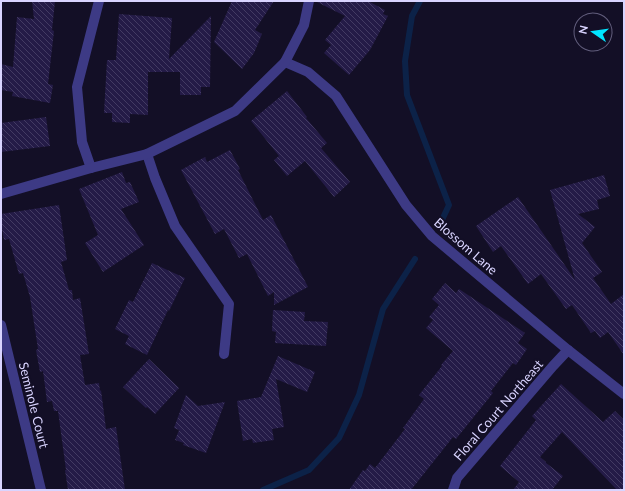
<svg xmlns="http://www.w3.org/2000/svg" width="625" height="491" viewBox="0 0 625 491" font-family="Lato,sans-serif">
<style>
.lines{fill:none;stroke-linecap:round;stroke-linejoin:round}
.stream{stroke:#0c2248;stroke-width:6}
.building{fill:url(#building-back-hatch)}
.minor{stroke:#3d3a85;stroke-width:10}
.labels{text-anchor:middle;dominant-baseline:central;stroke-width:4;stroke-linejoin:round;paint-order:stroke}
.street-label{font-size:13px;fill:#d9d4ff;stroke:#130f26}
</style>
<defs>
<pattern id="building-back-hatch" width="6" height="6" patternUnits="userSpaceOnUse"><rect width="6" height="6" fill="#241b47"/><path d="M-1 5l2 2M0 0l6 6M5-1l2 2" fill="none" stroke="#433b63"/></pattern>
</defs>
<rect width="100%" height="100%" fill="#130f26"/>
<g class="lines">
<!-- stream -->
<g class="stream">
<path d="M 420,1 L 412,16 L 405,61 L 407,95 L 449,205 L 442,220"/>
<path d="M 263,490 L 309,470 L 339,438 L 359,395 L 383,309 L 415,259"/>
</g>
</g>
<!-- building -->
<g class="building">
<path d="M 32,1 L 55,1 L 52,30 L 54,31 L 48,84 L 53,85 L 50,103 L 12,96 L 13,92 L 1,90 L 1,64 L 13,67 L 17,17 L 34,19 Z"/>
<path d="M 232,1 L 274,1 L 255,30 L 262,34 L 254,53 L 242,69 L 214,42 Z"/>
<path d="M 315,1 L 368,1 L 385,10 L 383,14 L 388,16 L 370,50 L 349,75 L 324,53 L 331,45 L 325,40 L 345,16 Z"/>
<path d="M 119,14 L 172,18 L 169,59 L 211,16 L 210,87 L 201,87 L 201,95 L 180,95 L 180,72 L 148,72 L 148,115 L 130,114 L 130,123 L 112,122 L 112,113 L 104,113 L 107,60 L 116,60 Z"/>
<path d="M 287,91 L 307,117 L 306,118 L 327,143 L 321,148 L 350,182 L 334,197 L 305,161 L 287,176 L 274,160 L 279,156 L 251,121 Z"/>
<path d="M 46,117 L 50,146 L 1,152 L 1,123 Z"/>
<path d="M 230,150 L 240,169 L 238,170 L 263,220 L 271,215 L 308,287 L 274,305 L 274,292 L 268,296 L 247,254 L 239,258 L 224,229 L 215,234 L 181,170 L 205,157 L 207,162 Z"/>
<path d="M 122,172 L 126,183 L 130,182 L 139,202 L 121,209 L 144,245 L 103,272 L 85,243 L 98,235 L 79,189 Z"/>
<path d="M 604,175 L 610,196 L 597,200 L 599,209 L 578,214 L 595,227 L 582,243 L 602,272 L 593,278 L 611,304 L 624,294 L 624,355 L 608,332 L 600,338 L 595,331 L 591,333 L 572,305 L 566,309 L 541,274 L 528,284 L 501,246 L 493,252 L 476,226 L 518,197 L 575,280 L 550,190 Z"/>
<path d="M 59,205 L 67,260 L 61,262 L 69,290 L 72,290 L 73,300 L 80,298 L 89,354 L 80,355 L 85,385 L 99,383 L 100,391 L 101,390 L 106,429 L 116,427 L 125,490 L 68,490 L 65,470 L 66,470 L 58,411 L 54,411 L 52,401 L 47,402 L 43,371 L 40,372 L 36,350 L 38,349 L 30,297 L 23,273 L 19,274 L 9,239 L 4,240 L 1,223 L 1,214 Z"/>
<path d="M 152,263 L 185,278 L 169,311 L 168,310 L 147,355 L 125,344 L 129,336 L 115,329 L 129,300 L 133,302 Z"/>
<path d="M 445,283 L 456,293 L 459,289 L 525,333 L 518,343 L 527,349 L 516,365 L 513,363 L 491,391 L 493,393 L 456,439 L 453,437 L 411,490 L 349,490 L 363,470 L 365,471 L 370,464 L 375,468 L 405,429 L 403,428 L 424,399 L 419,395 L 442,366 L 441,365 L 453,351 L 426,328 L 433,320 L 429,317 L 439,305 L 432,299 Z"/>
<path d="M 273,310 L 305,312 L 304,321 L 328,322 L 326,346 L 275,343 L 276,332 L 272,331 Z"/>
<path d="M 278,356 L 315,372 L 307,392 L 276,379 L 284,427 L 272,429 L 274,440 L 253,443 L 252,439 L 243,441 L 237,401 L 261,397 Z"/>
<path d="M 149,359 L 179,388 L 155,414 L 147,407 L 146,408 L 123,387 Z"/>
<path d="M 561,384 L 603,422 L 615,411 L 624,420 L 624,490 L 617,490 L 562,432 L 540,457 L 546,462 L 546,463 L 563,476 L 552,490 L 513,490 L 519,482 L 500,466 L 536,420 L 532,416 Z"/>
<path d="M 186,395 L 198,406 L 225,402 L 206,453 L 183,445 L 184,443 L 175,440 L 179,430 L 174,428 Z"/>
</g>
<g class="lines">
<!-- minor -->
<g class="minor">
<path d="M 285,62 L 308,72 L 336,96 L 406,205 L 432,236 L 568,350 L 624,394"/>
<path d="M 147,154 L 155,178 L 175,226 L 229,304 L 224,354"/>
<path d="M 91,168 L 82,142 L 77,87 L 99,1"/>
<path d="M 1,194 L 91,168 L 147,154 L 235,111 L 285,62 L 304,25 L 309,1"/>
<path d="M 1,325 L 41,490"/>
<path d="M 453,490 L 457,478 L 553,366 L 568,350"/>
</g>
</g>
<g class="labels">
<!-- street labels -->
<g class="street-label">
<text transform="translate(466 246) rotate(41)">Blossom Lane</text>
<text transform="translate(34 405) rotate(76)">Seminole Court</text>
<text transform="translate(498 410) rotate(-49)">Floral Court Northeast</text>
</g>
</g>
<!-- border -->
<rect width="625" height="491" fill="none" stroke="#d9d4ff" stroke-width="4"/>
<!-- north arrow -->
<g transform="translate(593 32) rotate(283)"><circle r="19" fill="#130f26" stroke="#625e7d"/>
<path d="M0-3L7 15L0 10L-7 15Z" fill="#00e5ff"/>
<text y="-6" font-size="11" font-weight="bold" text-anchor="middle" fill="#d9d4ff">N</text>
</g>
</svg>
